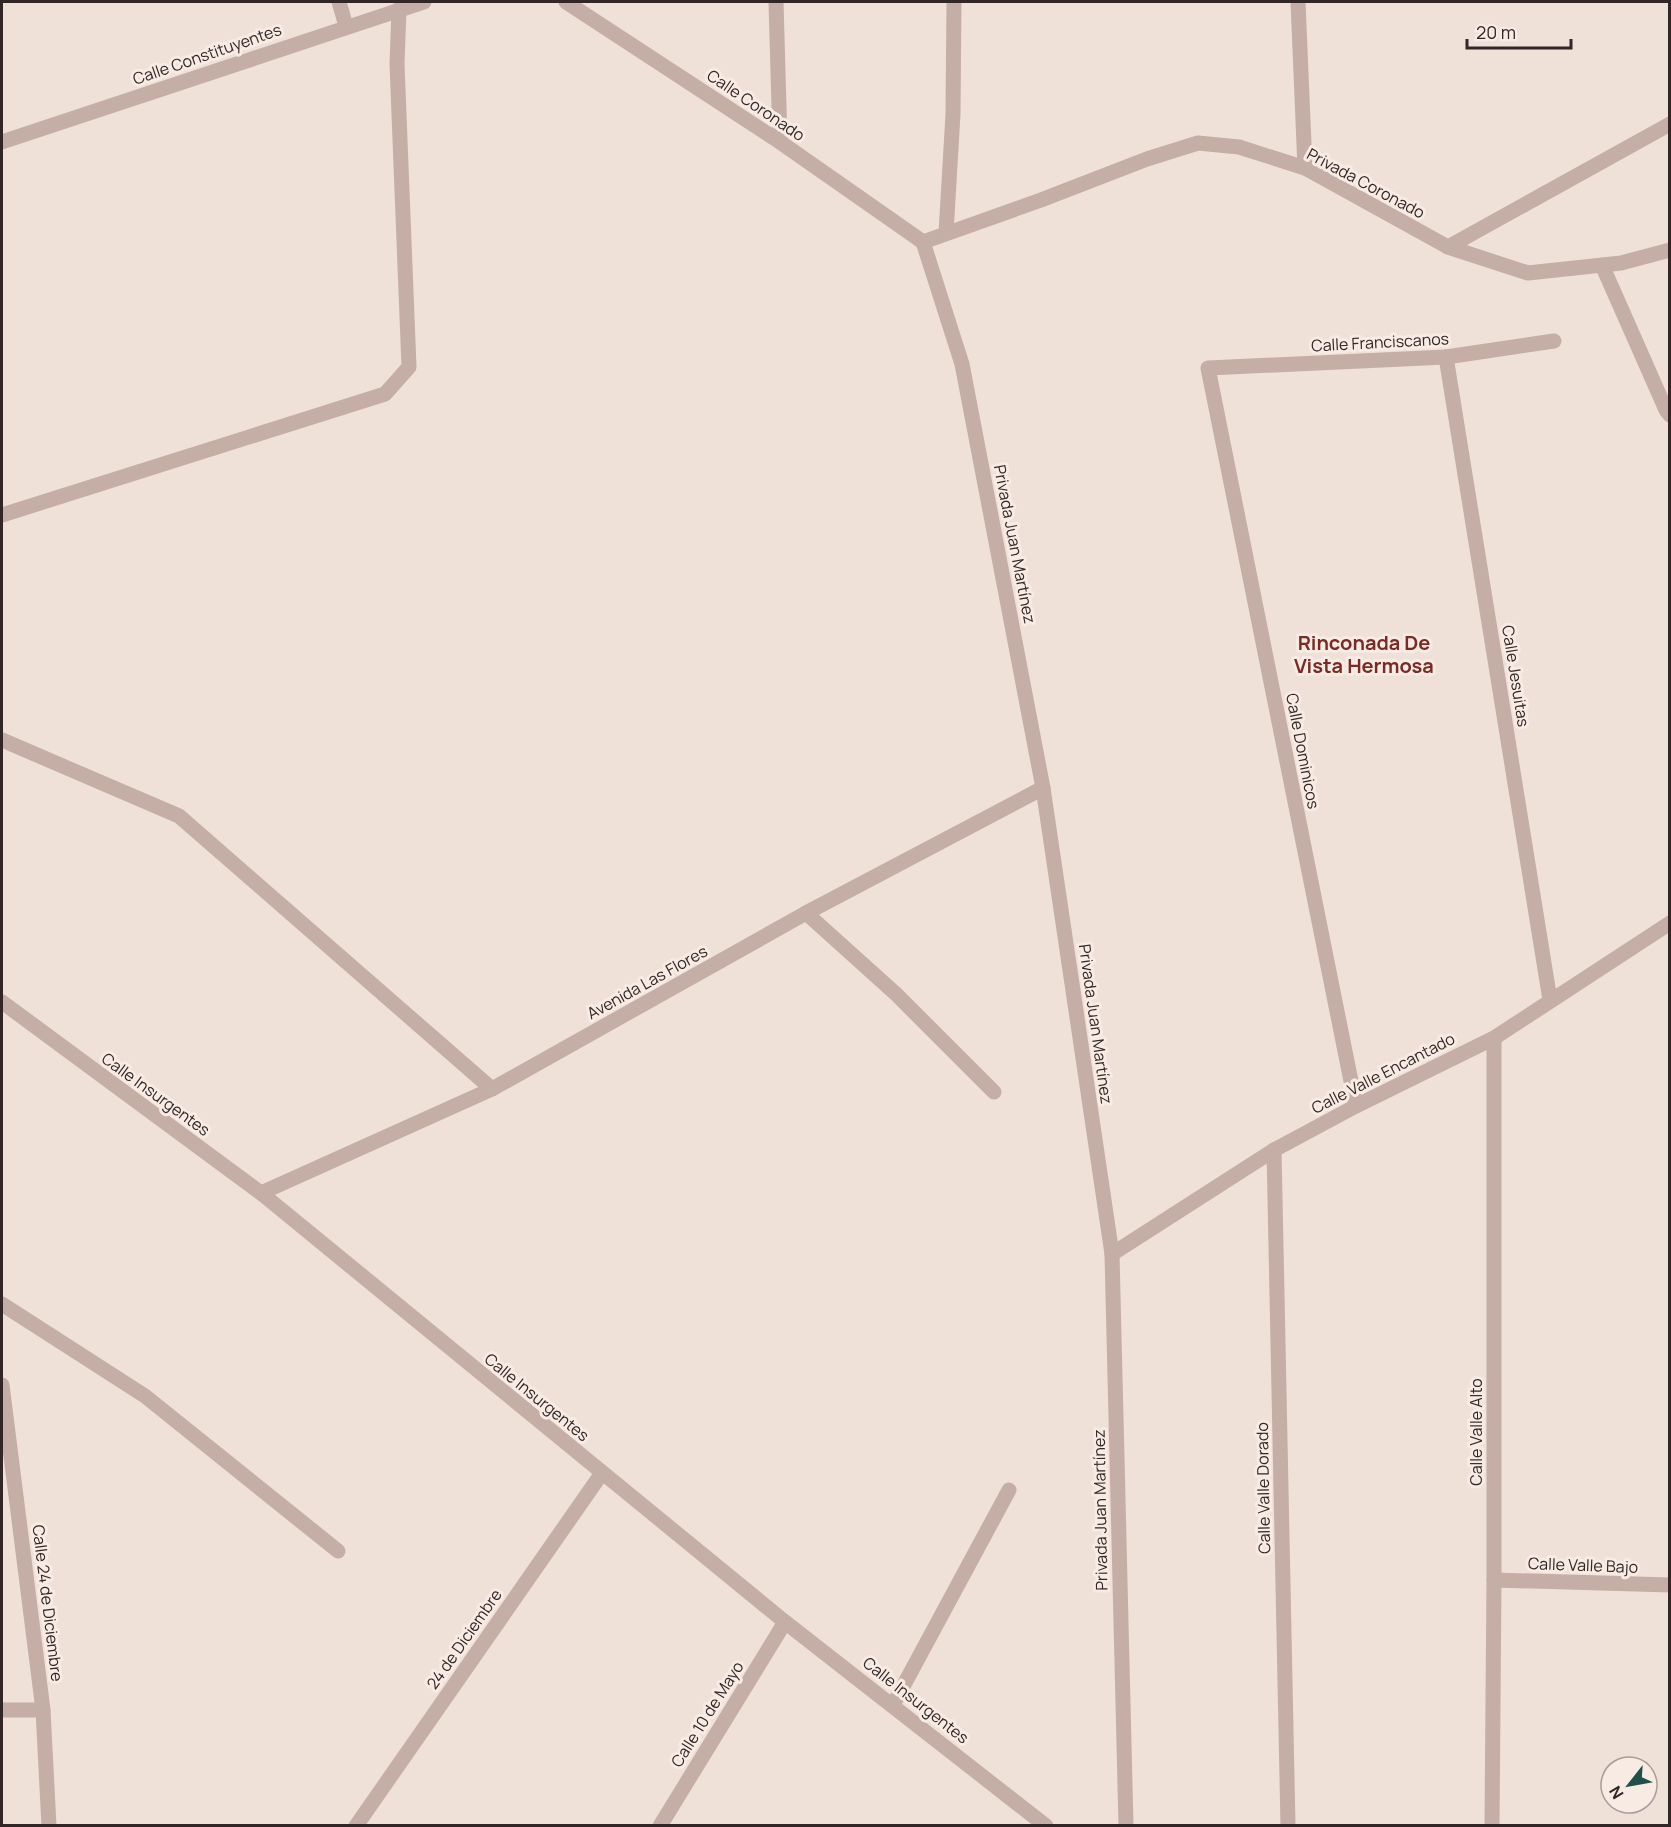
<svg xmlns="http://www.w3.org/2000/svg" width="1671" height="1827" viewBox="0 0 1671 1827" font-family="Manrope,sans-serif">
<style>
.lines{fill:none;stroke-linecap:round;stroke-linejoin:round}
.street{stroke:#c5aea5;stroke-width:15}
.labels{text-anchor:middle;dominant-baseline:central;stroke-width:6;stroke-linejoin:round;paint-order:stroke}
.street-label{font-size:16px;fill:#322726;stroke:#f7ebe4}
.quarter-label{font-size:20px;font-weight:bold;fill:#7a2b25;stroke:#f7ebe4}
</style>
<rect width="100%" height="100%" fill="#efe0d8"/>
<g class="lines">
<!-- street -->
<g class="street">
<path d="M 339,2 L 346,26"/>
<path d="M 566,2 L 780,142 L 923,242"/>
<path d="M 776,2 L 780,142"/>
<path d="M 1298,2 L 1305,168"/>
<path d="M 2,142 L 424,2"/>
<path d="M 946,233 L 953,114 L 954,2"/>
<path d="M 923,242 L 962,364 L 1043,788 L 1112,1254 L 1126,1826"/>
<path d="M 923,242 L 1041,200 L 1147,159 L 1198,143 L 1239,147 L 1305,168 L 1448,247 L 1670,124"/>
<path d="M 1448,247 L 1528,273 L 1621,263 L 1670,250"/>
<path d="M 1602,265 L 1666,410 L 1670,415"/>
<path d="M 1446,357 L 1550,1000"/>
<path d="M 2,515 L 385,394 L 409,367 L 397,64 L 399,9"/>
<path d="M 2,740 L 179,816 L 492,1089"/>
<path d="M 806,913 L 896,994 L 994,1092"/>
<path d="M 2,1002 L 261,1193 L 785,1622 L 1046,1826"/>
<path d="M 1356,1106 L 1208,368 L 1446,357 L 1554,341"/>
<path d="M 1274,1150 L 1288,1826"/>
<path d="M 261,1193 L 492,1089 L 806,913 L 1043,788"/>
<path d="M 1112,1254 L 1274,1150 L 1356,1106 L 1494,1038 L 1670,923"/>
<path d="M 2,1304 L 145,1396 L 338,1551"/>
<path d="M 2,1385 L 43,1710 L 49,1826"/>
<path d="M 1494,1580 L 1670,1585"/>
<path d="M 893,1705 L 1009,1490"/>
<path d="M 2,1710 L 43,1710"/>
<path d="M 356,1826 L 602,1473"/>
<path d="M 660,1826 L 785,1622"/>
<path d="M 1492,1826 L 1494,1580 L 1494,1038"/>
</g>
</g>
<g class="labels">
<!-- street labels -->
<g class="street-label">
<text transform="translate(207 54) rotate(-19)">Calle Constituyentes</text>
<text transform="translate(756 105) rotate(34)">Calle Coronado</text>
<text transform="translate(1366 183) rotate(28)">Privada Coronado</text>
<text transform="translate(1380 342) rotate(-3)">Calle Franciscanos</text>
<text transform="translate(1015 544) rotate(79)">Privada Juan Martínez</text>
<text transform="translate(1516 676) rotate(81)">Calle Jesuitas</text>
<text transform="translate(1303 751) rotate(79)">Calle Dominicos</text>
<text transform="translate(647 982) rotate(-29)">Avenida Las Flores</text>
<text transform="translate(1096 1024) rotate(82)">Privada Juan Martínez</text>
<text transform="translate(1383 1073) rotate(-27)">Calle Valle Encantado</text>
<text transform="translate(156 1094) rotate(36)">Calle Insurgentes</text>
<text transform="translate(537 1397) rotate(39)">Calle Insurgentes</text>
<text transform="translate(1476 1432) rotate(-90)">Calle Valle Alto</text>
<text transform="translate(1263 1488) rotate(-91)">Calle Valle Dorado</text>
<text transform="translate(1100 1510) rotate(-91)">Privada Juan Martínez</text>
<text transform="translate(1583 1565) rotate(2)">Calle Valle Bajo</text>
<text transform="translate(48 1603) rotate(83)">Calle 24 de Diciembre</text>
<text transform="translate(464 1639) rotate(-55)">24 de Diciembre</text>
<text transform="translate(916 1700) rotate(38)">Calle Insurgentes</text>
<text transform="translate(707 1714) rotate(-58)">Calle 10 de Mayo</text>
</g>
<!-- quarter labels -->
<g class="quarter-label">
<text x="1364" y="642">Rinconada De<tspan x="1364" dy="23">Vista Hermosa</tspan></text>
</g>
</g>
<!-- border -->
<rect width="1671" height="1827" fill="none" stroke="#322726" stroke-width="6"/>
<!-- north arrow -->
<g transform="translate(1629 1785) rotate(239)"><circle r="28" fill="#f7ebe4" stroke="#a89d98" stroke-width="1.5"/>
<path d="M0-4.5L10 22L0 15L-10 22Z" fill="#1f504a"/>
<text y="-9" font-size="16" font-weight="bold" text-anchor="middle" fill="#322726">N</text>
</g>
<!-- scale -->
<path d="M1467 39v9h104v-9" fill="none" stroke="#322726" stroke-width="3"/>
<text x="1476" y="39" font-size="18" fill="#322726" stroke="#f7ebe4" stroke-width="4.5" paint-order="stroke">20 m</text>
</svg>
